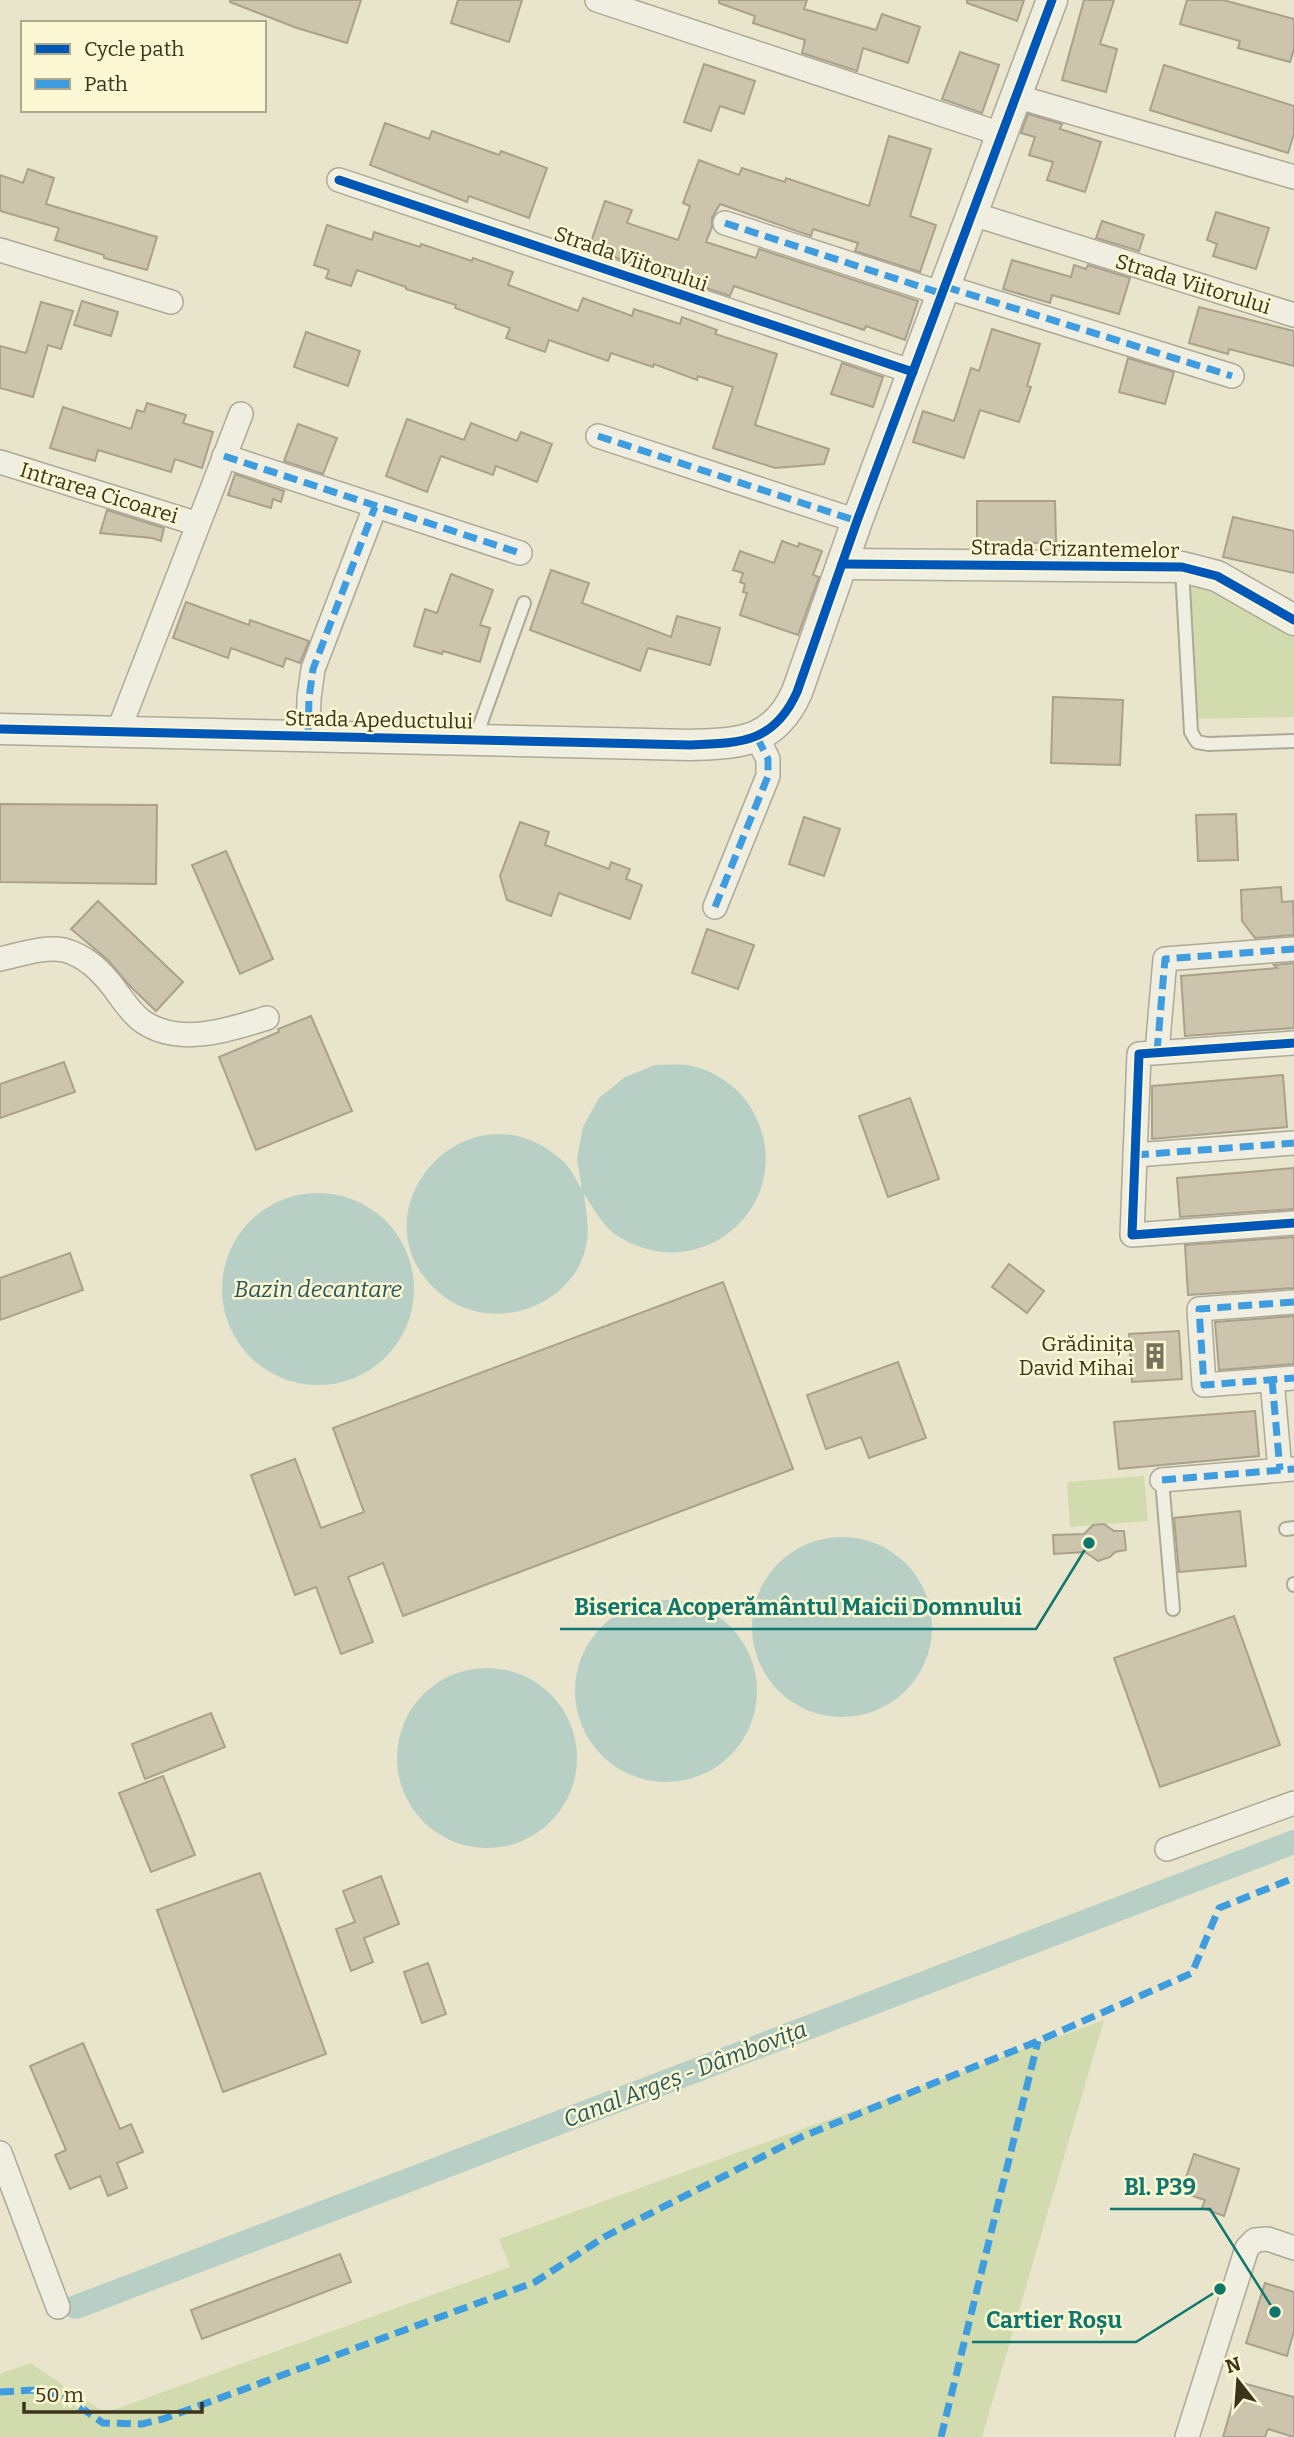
<svg xmlns="http://www.w3.org/2000/svg" width="1294" height="2437" viewBox="0 0 1294 2437" font-family="Bitter,serif">
<style>
.green{fill:#d1dbad}
.water{fill:#b8cfc6}
.lines{fill:none;stroke-linecap:round;stroke-linejoin:round}
.canal{stroke:#b8cfc6;stroke-width:24}
.building{fill:#ccc4ad;stroke:#a9a18b;stroke-width:2}
.service-casing{stroke:#ada996;stroke-width:16}
.minor-casing{stroke:#ada996;stroke-width:26}
.tertiary-casing{stroke:#ada996;stroke-width:33}
.service{stroke:#efeee0;stroke-width:12}
.minor{stroke:#efeee0;stroke-width:23}
.tertiary{stroke:#efeee0;stroke-width:30}
.quiet{stroke:#3f9ddf;stroke-width:7;stroke-dasharray:14 7;stroke-linecap:butt}
.cycleway-casing{stroke:#faf7d2;stroke-width:13}
.cycleway{stroke:#0057b8;stroke-width:9}
.labels{text-anchor:middle;dominant-baseline:central;stroke-width:5;stroke-linejoin:round;paint-order:stroke}
.street-label{font-size:21px;fill:#3d331c;stroke:#faf7d2}
.poi-label{font-size:21px;fill:#3d331c;stroke:#faf7d2;text-anchor:end}
.water-label{font-size:23px;font-style:italic;fill:#2a575f;stroke:#faf7d2}
.leader{fill:none;stroke:#0f766e;stroke-width:2.5}
.callout-dot{fill:#0f766e;stroke:#faf7d2;stroke-width:2.5}
.callout-label{font-size:23px;text-anchor:middle;font-weight:bold;fill:#0f766e;stroke:#faf7d2;stroke-width:5;stroke-linejoin:round;paint-order:stroke}
</style>
<rect width="100%" height="100%" fill="#e8e5cc"/>
<!-- green -->
<g class="green">
<path d="M 1174,577 L 1206,586 L 1294,635 L 1294,717 L 1183,719 Z"/>
<path d="M 1144,1476 L 1148,1521 L 1070,1527 L 1067,1482 Z"/>
<path d="M 1104,2020 L 982,2437 L 0,2437 L 0,2374 L 30,2363 L 105,2413 L 510,2267 L 499,2239 Z"/>
</g>
<!-- water -->
<g class="water">
<path d="M 655,1065 C 666,1065 677,1064 687,1065 C 713,1069 739,1087 751,1108 C 803,1195 708,1289 621,1238 C 603,1228 595,1210 584,1194 C 586,1212 590,1228 586,1246 C 577,1291 528,1319 485,1313 C 465,1310 448,1302 434,1288 C 352,1208 472,1075 565,1163 C 572,1170 576,1181 582,1189 L 577,1159 L 583,1127 L 599,1098 L 625,1077 Z"/>
<circle cx="318" cy="1289" r="96"/>
<circle cx="842" cy="1627" r="90"/>
<circle cx="666" cy="1691" r="91"/>
<circle cx="487" cy="1758" r="90"/>
</g>
<g class="lines">
<!-- canal -->
<path class="canal" d="M 76,2307 L 1294,1842"/>
</g>
<!-- building -->
<g class="building">
<path d="M 230,0 L 361,0 L 347,43 L 297,28 L 230,2 Z"/>
<path d="M 458,0 L 522,0 L 509,42 L 451,23 Z"/>
<path d="M 719,0 L 807,0 L 804,9 L 876,30 L 882,14 L 920,27 L 908,63 L 863,48 L 857,71 L 802,53 L 805,40 L 753,23 L 755,16 L 719,3 Z"/>
<path d="M 967,0 L 1024,0 L 1017,21 L 967,3 Z"/>
<path d="M 1084,0 L 1114,0 L 1100,44 L 1117,49 L 1106,92 L 1062,80 Z"/>
<path d="M 1187,0 L 1223,0 L 1294,19 L 1294,49 L 1290,62 L 1238,48 L 1240,41 L 1180,24 Z"/>
<path d="M 960,52 L 999,65 L 982,113 L 942,99 Z"/>
<path d="M 704,64 L 755,81 L 744,114 L 720,106 L 711,131 L 684,122 Z"/>
<path d="M 1164,65 L 1294,106 L 1294,134 L 1288,153 L 1150,110 Z"/>
<path d="M 1028,114 L 1062,124 L 1060,129 L 1101,142 L 1085,192 L 1047,180 L 1053,162 L 1029,155 L 1035,137 L 1021,133 Z"/>
<path d="M 385,123 L 429,139 L 432,131 L 499,155 L 501,151 L 547,168 L 529,218 L 469,196 L 467,202 L 370,165 Z"/>
<path d="M 889,136 L 931,149 L 910,216 L 936,225 L 920,272 L 855,251 L 858,243 L 813,229 L 811,236 L 720,204 L 712,218 L 712,227 L 706,242 L 756,258 L 759,249 L 918,301 L 905,340 L 866,326 L 864,330 L 734,286 L 730,296 L 599,252 L 601,246 L 591,242 L 605,201 L 632,210 L 627,223 L 678,240 L 690,206 L 683,203 L 699,160 L 739,175 L 742,168 L 785,182 L 786,178 L 869,206 Z"/>
<path d="M 28,169 L 54,178 L 46,204 L 157,237 L 147,270 L 104,258 L 104,255 L 55,240 L 59,228 L 0,211 L 0,175 L 23,183 Z"/>
<path d="M 1216,212 L 1269,228 L 1256,269 L 1213,256 L 1217,244 L 1207,240 Z"/>
<path d="M 1102,221 L 1144,235 L 1139,251 L 1096,238 Z"/>
<path d="M 327,225 L 372,240 L 374,232 L 420,247 L 421,244 L 472,261 L 473,258 L 513,272 L 508,285 L 578,311 L 583,298 L 632,316 L 634,309 L 680,324 L 682,317 L 717,330 L 715,334 L 777,354 L 755,425 L 829,449 L 824,464 L 775,468 L 713,448 L 733,387 L 698,376 L 697,380 L 654,364 L 653,367 L 611,353 L 608,361 L 549,340 L 545,352 L 506,338 L 510,328 L 455,308 L 456,305 L 406,289 L 406,287 L 357,270 L 351,286 L 326,278 L 329,270 L 314,265 Z"/>
<path d="M 1012,260 L 1071,277 L 1074,265 L 1086,269 L 1088,265 L 1130,278 L 1119,314 L 1052,295 L 1050,303 L 1003,289 Z"/>
<path d="M 82,301 L 118,312 L 111,336 L 74,325 Z"/>
<path d="M 41,302 L 73,311 L 61,349 L 48,345 L 33,397 L 0,388 L 0,346 L 26,353 Z"/>
<path d="M 1199,307 L 1294,331 L 1294,366 L 1229,349 L 1228,354 L 1189,343 Z"/>
<path d="M 992,329 L 1040,344 L 1027,386 L 1031,387 L 1019,422 L 980,410 L 964,458 L 913,442 L 923,411 L 954,421 L 971,368 L 979,371 Z"/>
<path d="M 306,332 L 360,351 L 348,386 L 294,367 Z"/>
<path d="M 1128,358 L 1174,372 L 1165,404 L 1119,392 Z"/>
<path d="M 842,363 L 883,377 L 873,407 L 831,394 Z"/>
<path d="M 147,403 L 186,415 L 183,423 L 213,432 L 202,468 L 175,459 L 171,472 L 98,450 L 95,461 L 50,448 L 63,407 L 131,429 L 137,410 L 144,412 Z"/>
<path d="M 407,419 L 464,440 L 471,423 L 517,441 L 521,432 L 552,444 L 537,482 L 496,466 L 493,475 L 441,456 L 427,492 L 386,476 Z"/>
<path d="M 298,424 L 337,438 L 323,474 L 284,461 Z"/>
<path d="M 235,474 L 284,491 L 281,502 L 273,499 L 271,508 L 228,495 Z"/>
<path d="M 977,501 L 1055,501 L 1056,542 L 977,545 Z"/>
<path d="M 107,510 L 164,528 L 161,541 L 152,538 L 100,533 Z"/>
<path d="M 1233,517 L 1294,531 L 1294,573 L 1223,557 Z"/>
<path d="M 782,541 L 798,547 L 799,543 L 822,551 L 813,575 L 819,577 L 798,635 L 740,615 L 747,593 L 743,592 L 745,584 L 740,582 L 743,573 L 733,570 L 740,551 L 774,563 Z"/>
<path d="M 551,570 L 589,583 L 582,603 L 671,637 L 677,616 L 720,628 L 710,665 L 648,648 L 640,671 L 530,630 Z"/>
<path d="M 451,574 L 493,590 L 480,625 L 490,628 L 480,662 L 443,651 L 442,654 L 414,646 L 425,609 L 437,613 Z"/>
<path d="M 186,602 L 249,625 L 250,620 L 309,641 L 300,663 L 286,658 L 283,667 L 231,648 L 228,658 L 173,638 Z"/>
<path d="M 1053,697 L 1123,700 L 1120,765 L 1051,763 Z"/>
<path d="M 0,804 L 157,805 L 156,884 L 0,882 Z"/>
<path d="M 1236,814 L 1238,860 L 1198,861 L 1196,815 Z"/>
<path d="M 804,817 L 840,829 L 824,876 L 789,864 Z"/>
<path d="M 520,822 L 549,832 L 545,845 L 609,869 L 611,862 L 630,869 L 626,879 L 642,885 L 630,919 L 559,893 L 551,916 L 507,900 L 500,876 Z"/>
<path d="M 226,851 L 273,959 L 240,974 L 192,865 Z"/>
<path d="M 1281,887 L 1282,902 L 1293,901 L 1294,935 L 1255,938 L 1242,921 L 1241,890 Z"/>
<path d="M 98,901 L 183,982 L 156,1011 L 129,985 L 108,960 L 71,929 Z"/>
<path d="M 707,929 L 754,945 L 738,989 L 692,973 Z"/>
<path d="M 1294,963 L 1294,1028 L 1185,1036 L 1181,976 L 1277,968 L 1274,965 Z"/>
<path d="M 311,1016 L 352,1111 L 256,1150 L 219,1057 L 279,1032 L 278,1029 Z"/>
<path d="M 64,1062 L 75,1092 L 0,1118 L 0,1084 Z"/>
<path d="M 1283,1075 L 1287,1127 L 1152,1139 L 1152,1086 Z"/>
<path d="M 910,1098 L 939,1179 L 888,1197 L 859,1116 Z"/>
<path d="M 1294,1168 L 1294,1209 L 1180,1217 L 1177,1178 Z"/>
<path d="M 1294,1237 L 1294,1288 L 1188,1295 L 1185,1245 Z"/>
<path d="M 70,1253 L 83,1290 L 0,1320 L 0,1278 Z"/>
<path d="M 1009,1264 L 1044,1291 L 1027,1313 L 992,1287 Z"/>
<path d="M 723,1282 L 793,1469 L 403,1616 L 383,1563 L 348,1577 L 373,1642 L 341,1654 L 316,1587 L 295,1595 L 251,1475 L 295,1459 L 321,1528 L 364,1512 L 333,1428 Z"/>
<path d="M 1294,1316 L 1294,1364 L 1219,1370 L 1215,1322 Z"/>
<path d="M 1179,1331 L 1182,1379 L 1132,1382 L 1129,1334 Z"/>
<path d="M 898,1362 L 926,1438 L 869,1458 L 861,1437 L 826,1449 L 807,1395 Z"/>
<path d="M 1255,1411 L 1259,1456 L 1119,1469 L 1114,1422 Z"/>
<path d="M 1240,1511 L 1246,1566 L 1179,1572 L 1174,1518 Z"/>
<path d="M 1104,1524 L 1114,1531 L 1124,1531 L 1126,1550 L 1115,1552 L 1110,1557 L 1098,1561 L 1085,1552 L 1054,1554 L 1053,1535 L 1084,1534 L 1093,1525 Z"/>
<path d="M 1234,1616 L 1280,1745 L 1160,1787 L 1114,1658 Z"/>
<path d="M 211,1713 L 225,1747 L 145,1779 L 132,1744 Z"/>
<path d="M 163,1776 L 195,1855 L 151,1872 L 119,1793 Z"/>
<path d="M 260,1873 L 326,2054 L 223,2092 L 157,1910 Z"/>
<path d="M 381,1876 L 399,1924 L 364,1938 L 373,1962 L 351,1971 L 336,1929 L 355,1922 L 343,1891 Z"/>
<path d="M 428,1963 L 446,2014 L 422,2023 L 404,1972 Z"/>
<path d="M 83,2043 L 120,2129 L 131,2124 L 143,2152 L 117,2163 L 127,2188 L 108,2196 L 100,2176 L 70,2189 L 55,2155 L 66,2150 L 30,2066 Z"/>
<path d="M 1194,2154 L 1239,2169 L 1224,2216 L 1202,2208 L 1205,2200 L 1181,2192 Z"/>
<path d="M 340,2254 L 351,2282 L 202,2339 L 191,2310 Z"/>
<path d="M 1265,2283 L 1294,2292 L 1294,2331 L 1287,2356 L 1246,2343 Z"/>
<path d="M 1239,2382 L 1294,2397 L 1294,2437 L 1268,2429 L 1265,2437 L 1223,2437 Z"/>
</g>
<g class="lines">
<defs>
<g id="service">
<path d="M 1182,568 L 1191,732 L 1197,742 L 1208,744 L 1294,741"/>
<path d="M 475,739 L 524,603"/>
<path d="M 1162,1480 L 1173,1609"/>
<path d="M 1286,1529 L 1294,1528"/>
<path d="M 1294,1584 L 1294,1585"/>
</g>
<g id="minor">
<path d="M 597,0 L 1001,134"/>
<path d="M 1015,96 L 1294,177"/>
<path d="M 339,180 L 913,372"/>
<path d="M 973,214 L 1294,315"/>
<path d="M 725,223 L 943,294"/>
<path d="M 0,250 L 171,302"/>
<path d="M 946,287 L 1232,376"/>
<path d="M 598,436 L 857,521"/>
<path d="M 224,456 L 520,553"/>
<path d="M 0,462 L 198,524"/>
<path d="M 118,732 L 241,414"/>
<path d="M 308,736 L 309,698 L 313,669 L 375,507"/>
<path d="M 715,907 L 768,776 L 768,759 L 757,737"/>
<path d="M 0,959 C 19,955 44,946 64,950 C 86,956 101,971 114,988 C 122,999 131,1013 142,1021 C 178,1047 229,1030 267,1018"/>
<path d="M 1294,1043 L 1139,1054 L 1132,1235 L 1294,1223"/>
<path d="M 1157,1052 L 1165,959 L 1294,949"/>
<path d="M 1135,1155 L 1294,1143"/>
<path d="M 1294,1302 L 1199,1309 L 1204,1385 L 1294,1378"/>
<path d="M 1272,1380 L 1280,1470"/>
<path d="M 1162,1480 L 1294,1469"/>
<path d="M 1167,1849 L 1294,1803"/>
<path d="M 0,2153 L 58,2307"/>
<path d="M 1187,2437 L 1247,2248 L 1255,2240 L 1268,2239 L 1294,2248"/>
</g>
<g id="tertiary">
<path d="M 842,564 L 1182,567 L 1217,576 L 1294,620"/>
<path d="M 0,729 L 691,745 C 741,743 774,743 797,692 L 857,521 L 1052,0"/>
</g>
</defs>
<!-- service casing -->
<use href="#service" class="service-casing"/>
<!-- minor casing -->
<use href="#minor" class="minor-casing"/>
<!-- tertiary casing -->
<use href="#tertiary" class="tertiary-casing"/>
<!-- service -->
<use href="#service" class="service"/>
<!-- minor -->
<use href="#minor" class="minor"/>
<!-- tertiary -->
<use href="#tertiary" class="tertiary"/>
<!-- quiet -->
<g class="quiet">
<path d="M 725,223 L 943,294"/>
<path d="M 946,287 L 1232,376"/>
<path d="M 598,436 L 857,521"/>
<path d="M 224,456 L 520,553"/>
<path d="M 308,736 L 309,698 L 313,669 L 375,507"/>
<path d="M 715,907 L 768,776 L 768,759 L 757,737"/>
<path d="M 1157,1052 L 1165,959 L 1294,949"/>
<path d="M 1135,1155 L 1294,1143"/>
<path d="M 1294,1302 L 1199,1309 L 1204,1385 L 1294,1378"/>
<path d="M 1272,1380 L 1280,1470"/>
<path d="M 1162,1480 L 1294,1469"/>
<path d="M 0,2392 L 36,2390 L 64,2396 L 103,2423 L 142,2424 L 163,2419 L 535,2282 L 606,2236 L 801,2137 L 1038,2041 L 1192,1973 L 1219,1908 L 1294,1878"/>
<path d="M 941,2437 L 1038,2041"/>
</g>
<defs>
<g id="cycleway">
<path d="M 339,180 L 913,372"/>
<path d="M 842,564 L 1182,567 L 1217,576 L 1294,620"/>
<path d="M 0,729 L 691,745 C 741,743 774,743 797,692 L 857,521 L 1052,0"/>
<path d="M 1294,1043 L 1139,1054 L 1132,1235 L 1294,1223"/>
</g>
</defs>
<!-- cycleway casing -->
<use href="#cycleway" class="cycleway-casing"/>
<!-- cycleway -->
<use href="#cycleway" class="cycleway"/>
</g>
<!-- icons -->
<defs>
<symbol id="building-bare" viewBox="-9 -9 18 18"><path d="M-4-6H4V6H1V3H-1V6H-4ZM-2.5-4.3h1.7v1.8h-1.7ZM.8-4.3h1.7v1.8H.8ZM-2.5-1h1.7V.8h-1.7ZM.8-1h1.7V.8H.8Z" fill="#79715a" stroke="#faf7d2" stroke-width="2.5" paint-order="stroke"/></symbol>
</defs>
<g fill-rule="evenodd">
<use href="#building-bare" x="1136" y="1337" width="38" height="38"/>
</g>
<g class="labels">
<!-- street labels -->
<g class="street-label">
<text transform="translate(631 259) rotate(19)">Strada Viitorului</text>
<text transform="translate(1193 284) rotate(17)">Strada Viitorului</text>
<text transform="translate(99 493) rotate(17)">Intrarea Cicoarei</text>
<text transform="translate(1075 549) rotate(1)">Strada Crizantemelor</text>
<text transform="translate(379 720) rotate(1)">Strada Apeductului</text>
</g>
<!-- poi labels -->
<g class="poi-label">
<text x="1134" y="1344">Grădinița<tspan x="1134" dy="24">David Mihai</tspan></text>
</g>
<!-- water labels -->
<g class="water-label">
<text x="318" y="1289">Bazin decantare</text>
<text transform="translate(685 2074) rotate(-21)">Canal Argeș - Dâmbovița</text>
</g>
</g>
<!-- callouts -->
<path class="leader" d="M1089 1543L1036 1629H560M1275 2312L1210 2209H1110M1220 2289L1136 2342H972"/>
<g class="callout-dot">
<circle cx="1089" cy="1543" r="7"/>
<circle cx="1275" cy="2312" r="7"/>
<circle cx="1220" cy="2289" r="7"/>
</g>
<g class="callout-label">
<text x="798" y="1615">Biserica Acoperământul Maicii Domnului</text>
<text x="1160" y="2195">Bl. P39</text>
<text x="1054" y="2328">Cartier Roșu</text>
</g>
<!-- legend -->
<rect x="21" y="21" width="245" height="91" fill="#faf7d2" stroke="#aea989" stroke-width="2"/>
<rect x="35" y="44" width="35" height="10" fill="#0057b8" stroke="#aea989" stroke-width="2"/>
<text x="84" y="56" font-size="21" fill="#3d331c">Cycle path</text>
<rect x="35" y="79" width="35" height="10" fill="#3f9ddf" stroke="#aea989" stroke-width="2"/>
<text x="84" y="91" font-size="21" fill="#3d331c">Path</text>
<!-- north arrow -->
<g transform="translate(1238 2381) rotate(343)" stroke="#faf7d2" stroke-width="5" paint-order="stroke">
<path d="M0-5L12 26L0 18L-12 26Z" fill="#3d331c"/>
<text y="-10" font-size="19" font-weight="bold" text-anchor="middle" fill="#3d331c">N</text>
</g>
<!-- scale -->
<path d="M24 2402v10h178v-10" fill="none" stroke="#3d331c" stroke-width="3.5"/>
<text x="35" y="2402" font-size="21" fill="#3d331c" stroke="#faf7d2" stroke-width="5" paint-order="stroke">50 m</text>
</svg>
